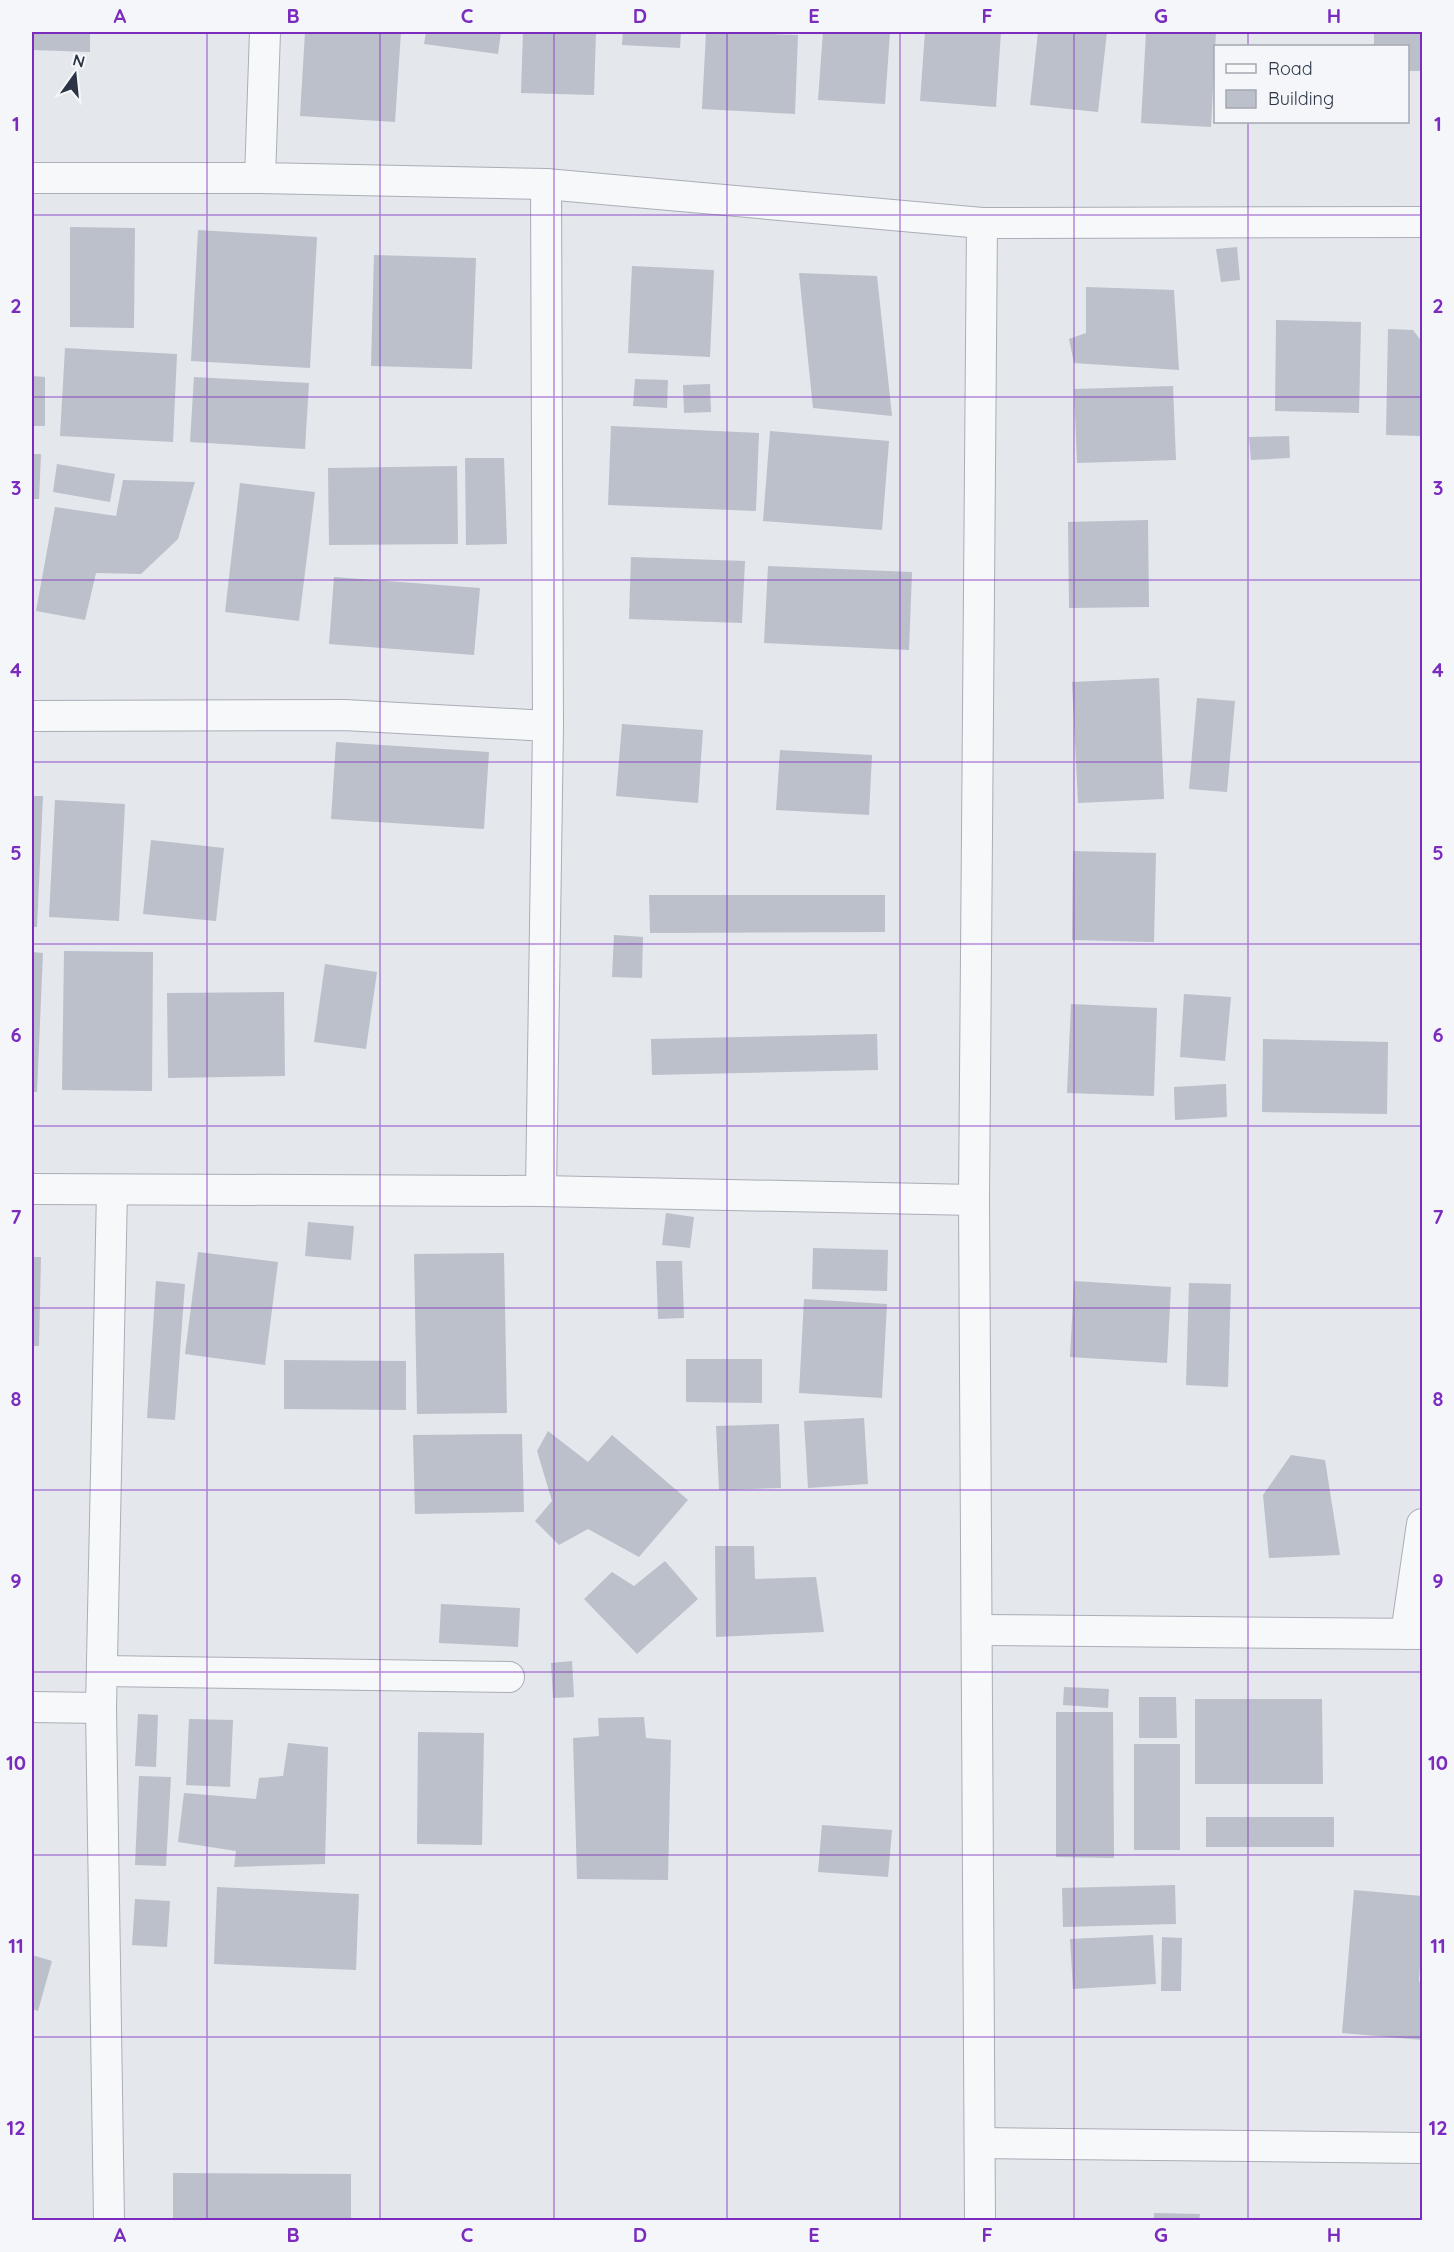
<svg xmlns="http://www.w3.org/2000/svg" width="1454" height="2252" viewBox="0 0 1454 2252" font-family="Quicksand,sans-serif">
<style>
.building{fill:#bbc0ca}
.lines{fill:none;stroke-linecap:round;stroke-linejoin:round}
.street-casing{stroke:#a9aeb7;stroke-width:32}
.street{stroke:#f7f8fa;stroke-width:30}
.grid{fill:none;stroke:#7b2cbf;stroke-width:1.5;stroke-opacity:0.55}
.neatline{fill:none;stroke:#7b2cbf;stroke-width:2}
.grid-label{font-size:20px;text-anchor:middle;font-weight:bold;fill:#7b2cbf}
</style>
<rect width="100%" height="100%" fill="#e4e7ec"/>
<!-- building -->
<g class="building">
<path d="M 32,32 L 90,32 L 90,52 L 32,50 Z"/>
<path d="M 305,32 L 401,32 L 395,122 L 300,116 Z"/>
<path d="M 426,32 L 501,32 L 498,54 L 424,44 Z"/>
<path d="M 523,32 L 596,32 L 594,95 L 521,93 Z"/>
<path d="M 623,32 L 681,32 L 680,48 L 622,45 Z"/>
<path d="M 706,32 L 798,35 L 795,114 L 702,109 Z"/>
<path d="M 823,32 L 890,32 L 885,104 L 818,100 Z"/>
<path d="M 925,32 L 1001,32 L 996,107 L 920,101 Z"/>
<path d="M 1038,32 L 1107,32 L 1098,112 L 1030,105 Z"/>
<path d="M 1146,32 L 1216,32 L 1211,127 L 1141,123 Z"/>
<path d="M 1374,32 L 1422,32 L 1422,71 L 1408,71 L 1408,46 L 1374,46 Z"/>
<path d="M 70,227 L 135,228 L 134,328 L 70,327 Z"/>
<path d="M 198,230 L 317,237 L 310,368 L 191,361 Z"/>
<path d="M 1237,247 L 1240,280 L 1221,282 L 1216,249 Z"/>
<path d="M 374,255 L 476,258 L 472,369 L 371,366 Z"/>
<path d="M 632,266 L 714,270 L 710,357 L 628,353 Z"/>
<path d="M 799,273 L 877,276 L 892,416 L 813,408 Z"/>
<path d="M 1086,287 L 1174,290 L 1179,370 L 1074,363 L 1069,339 L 1086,333 Z"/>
<path d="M 1276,320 L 1361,322 L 1359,413 L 1275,411 Z"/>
<path d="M 1388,329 L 1413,330 L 1422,342 L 1422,436 L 1386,435 Z"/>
<path d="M 65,348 L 177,354 L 173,442 L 60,436 Z"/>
<path d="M 32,376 L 45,377 L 45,426 L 32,426 Z"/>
<path d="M 194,377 L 309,383 L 305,449 L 190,442 Z"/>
<path d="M 635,379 L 668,380 L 667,408 L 633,406 Z"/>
<path d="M 710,384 L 711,412 L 684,413 L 683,385 Z"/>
<path d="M 1173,386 L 1176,460 L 1077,463 L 1074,389 Z"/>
<path d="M 611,426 L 759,433 L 756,511 L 608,505 Z"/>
<path d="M 770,431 L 889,441 L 882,530 L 763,521 Z"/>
<path d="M 1289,436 L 1290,458 L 1251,460 L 1249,437 Z"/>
<path d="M 32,454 L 41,454 L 39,499 L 32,499 Z"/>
<path d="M 465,458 L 504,458 L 507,544 L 466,545 Z"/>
<path d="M 57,464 L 115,474 L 110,502 L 53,492 Z"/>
<path d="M 457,466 L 458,544 L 329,545 L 328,468 Z"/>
<path d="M 123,480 L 195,482 L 178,539 L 141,574 L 96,573 L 85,620 L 36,611 L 55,507 L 116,516 Z"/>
<path d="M 240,483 L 315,492 L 299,621 L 225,612 Z"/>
<path d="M 1148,520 L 1149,607 L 1069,608 L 1068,522 Z"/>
<path d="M 631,557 L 745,561 L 742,623 L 629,619 Z"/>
<path d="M 768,566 L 912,572 L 909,650 L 764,643 Z"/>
<path d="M 334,577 L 480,588 L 474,655 L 329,644 Z"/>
<path d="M 1159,678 L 1164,799 L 1078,803 L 1072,682 Z"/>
<path d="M 1197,698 L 1235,701 L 1227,792 L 1189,789 Z"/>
<path d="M 622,724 L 703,730 L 698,803 L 616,796 Z"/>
<path d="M 336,742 L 489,752 L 484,829 L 331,819 Z"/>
<path d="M 780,750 L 872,755 L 869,815 L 776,810 Z"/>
<path d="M 32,796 L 43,796 L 37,927 L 32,927 Z"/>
<path d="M 55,800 L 125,804 L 119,921 L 49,917 Z"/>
<path d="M 151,840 L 224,848 L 216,921 L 143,914 Z"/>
<path d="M 1073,851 L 1156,853 L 1154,942 L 1072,940 Z"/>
<path d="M 649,895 L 885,895 L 885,932 L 650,933 Z"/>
<path d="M 614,935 L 643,937 L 642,978 L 612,977 Z"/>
<path d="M 64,951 L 153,952 L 152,1091 L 62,1090 Z"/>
<path d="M 32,952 L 43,953 L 37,1092 L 32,1092 Z"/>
<path d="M 325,964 L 377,972 L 366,1049 L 314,1042 Z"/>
<path d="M 284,992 L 285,1076 L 168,1078 L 167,993 Z"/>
<path d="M 1184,994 L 1231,997 L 1225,1061 L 1180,1057 Z"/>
<path d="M 1071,1004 L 1157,1008 L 1154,1096 L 1067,1093 Z"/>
<path d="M 877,1034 L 878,1070 L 652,1075 L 651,1039 Z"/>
<path d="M 1263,1039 L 1388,1042 L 1387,1114 L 1262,1112 Z"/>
<path d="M 1226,1084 L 1227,1117 L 1175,1120 L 1174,1087 Z"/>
<path d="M 666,1213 L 694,1217 L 690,1248 L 662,1245 Z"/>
<path d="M 308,1222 L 354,1226 L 351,1260 L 305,1256 Z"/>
<path d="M 813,1248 L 888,1250 L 887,1291 L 812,1289 Z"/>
<path d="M 198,1252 L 278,1262 L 265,1365 L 185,1354 Z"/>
<path d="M 504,1253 L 507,1413 L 417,1414 L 414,1254 Z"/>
<path d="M 32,1257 L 41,1257 L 39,1346 L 32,1346 Z"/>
<path d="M 656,1261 L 682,1261 L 684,1318 L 658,1319 Z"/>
<path d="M 156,1281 L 185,1284 L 175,1420 L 147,1418 Z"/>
<path d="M 1074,1281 L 1171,1287 L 1167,1363 L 1070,1357 Z"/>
<path d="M 1189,1283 L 1231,1284 L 1228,1387 L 1186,1385 Z"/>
<path d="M 804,1299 L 887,1304 L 882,1398 L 799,1393 Z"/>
<path d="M 686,1359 L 762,1359 L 762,1403 L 686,1402 Z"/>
<path d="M 284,1360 L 406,1361 L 406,1410 L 284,1409 Z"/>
<path d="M 864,1418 L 868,1484 L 808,1488 L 804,1421 Z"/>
<path d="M 779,1424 L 781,1488 L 719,1490 L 716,1426 Z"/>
<path d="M 548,1431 L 588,1462 L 612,1435 L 688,1500 L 639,1557 L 588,1529 L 559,1545 L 535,1521 L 552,1501 L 537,1451 Z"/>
<path d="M 522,1434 L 524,1512 L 415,1514 L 413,1435 Z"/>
<path d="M 1291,1455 L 1325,1460 L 1340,1555 L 1269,1558 L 1263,1495 Z"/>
<path d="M 715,1546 L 754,1546 L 755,1579 L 816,1577 L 824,1632 L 716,1637 Z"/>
<path d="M 665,1561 L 698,1599 L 637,1654 L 584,1599 L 612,1572 L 634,1586 Z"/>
<path d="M 441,1604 L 520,1608 L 518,1647 L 439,1643 Z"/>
<path d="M 572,1661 L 574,1697 L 553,1698 L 551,1663 Z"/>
<path d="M 1064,1687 L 1109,1689 L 1108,1708 L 1063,1705 Z"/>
<path d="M 1139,1697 L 1176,1697 L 1177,1738 L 1139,1738 Z"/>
<path d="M 1195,1699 L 1322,1699 L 1323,1784 L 1195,1784 Z"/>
<path d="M 1056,1712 L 1113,1712 L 1114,1858 L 1056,1857 Z"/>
<path d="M 138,1714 L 158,1715 L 156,1767 L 135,1766 Z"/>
<path d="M 644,1717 L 646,1738 L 671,1740 L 668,1880 L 577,1879 L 573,1738 L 599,1736 L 598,1718 Z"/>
<path d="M 189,1719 L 233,1720 L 230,1787 L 186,1785 Z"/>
<path d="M 418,1732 L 484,1733 L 482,1845 L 417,1844 Z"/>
<path d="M 288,1743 L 328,1747 L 325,1864 L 234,1867 L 236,1851 L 178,1842 L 184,1793 L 256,1799 L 259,1778 L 283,1776 Z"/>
<rect x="1134" y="1744" width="46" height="106"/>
<path d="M 139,1776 L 171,1777 L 166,1866 L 135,1865 Z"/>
<rect x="1206" y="1817" width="128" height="30"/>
<path d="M 822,1825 L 892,1830 L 888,1877 L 818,1872 Z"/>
<path d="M 1175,1885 L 1176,1924 L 1063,1927 L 1062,1888 Z"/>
<path d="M 217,1887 L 359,1894 L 356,1970 L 214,1964 Z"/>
<path d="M 1354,1890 L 1422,1896 L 1422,1938 L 1419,1981 L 1422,1985 L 1422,2040 L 1342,2033 Z"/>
<path d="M 135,1899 L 170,1901 L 167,1947 L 132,1945 Z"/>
<path d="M 1153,1935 L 1156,1984 L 1073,1989 L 1070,1939 Z"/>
<path d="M 1162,1937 L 1182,1938 L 1181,1991 L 1161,1991 Z"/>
<path d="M 32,1955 L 52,1961 L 38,2011 L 32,2009 Z"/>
<path d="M 173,2173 L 351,2174 L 351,2220 L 173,2220 Z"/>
<path d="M 1154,2213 L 1200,2214 L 1199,2220 L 1154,2220 Z"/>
</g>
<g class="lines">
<defs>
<g id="street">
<path d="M 265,32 L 260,178 L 546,184 L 982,223 L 1422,222"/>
<path d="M 32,178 L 260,178"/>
<path d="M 32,716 L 344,715 L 548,726"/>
<path d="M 32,1189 L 541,1191 L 974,1200"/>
<path d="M 541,1191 L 548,726 L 546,184"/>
<path d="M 977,1630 L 1422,1634"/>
<path d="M 1406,1634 L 1422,1524"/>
<path d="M 102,1671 L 509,1677"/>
<path d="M 32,1707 L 101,1708"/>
<path d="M 980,2143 L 1422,2148"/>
<path d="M 109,2220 L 101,1708 L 112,1191"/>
<path d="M 980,2220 L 974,1200 L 982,223"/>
</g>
</defs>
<!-- street casing -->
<use href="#street" class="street-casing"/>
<!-- street -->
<use href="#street" class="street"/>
</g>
<!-- grid -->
<path class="grid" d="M 207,32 L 207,2220M 380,32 L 380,2220M 554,32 L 554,2220M 727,32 L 727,2220M 900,32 L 900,2220M 1074,32 L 1074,2220M 1248,32 L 1248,46M 1248,122 L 1248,2220M 32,215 L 1422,215M 32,397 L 1422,397M 32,580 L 1422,580M 32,762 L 1422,762M 32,944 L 1422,944M 32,1126 L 1422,1126M 32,1308 L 1422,1308M 32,1490 L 1422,1490M 32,1672 L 1422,1672M 32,1855 L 1422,1855M 32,2037 L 1422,2037"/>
<!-- border -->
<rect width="1454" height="2252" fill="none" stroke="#f4f6f9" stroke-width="66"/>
<!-- legend -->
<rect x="1214" y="45" width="195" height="78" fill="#f4f6f9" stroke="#a4a8b1" stroke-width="1.5"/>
<rect x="1226" y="64" width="30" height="9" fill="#f7f8fa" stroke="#a4a8b1" stroke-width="1.5"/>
<text x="1268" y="75" font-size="18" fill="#2b3445">Road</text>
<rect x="1226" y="90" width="30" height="18" fill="#bbc0ca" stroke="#a4a8b1" stroke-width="1.5"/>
<text x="1268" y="105" font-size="18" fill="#2b3445">Building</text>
<!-- north arrow -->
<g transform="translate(75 75) rotate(15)" stroke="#f4f6f9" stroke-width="4.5" paint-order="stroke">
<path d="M0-4.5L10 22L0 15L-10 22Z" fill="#2b3445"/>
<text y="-9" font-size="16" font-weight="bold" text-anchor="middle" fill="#2b3445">N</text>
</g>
<rect x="33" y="33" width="1388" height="2186" class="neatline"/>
<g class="grid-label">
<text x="120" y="23">A</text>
<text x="293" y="23">B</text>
<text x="467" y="23">C</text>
<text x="640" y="23">D</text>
<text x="814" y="23">E</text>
<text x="987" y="23">F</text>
<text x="1161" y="23">G</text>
<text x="1334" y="23">H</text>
<text x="16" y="131">1</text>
<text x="1438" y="131">1</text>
<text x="16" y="313">2</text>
<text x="1438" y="313">2</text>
<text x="16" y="495">3</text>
<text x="1438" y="495">3</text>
<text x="16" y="677">4</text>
<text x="1438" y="677">4</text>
<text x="16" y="860">5</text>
<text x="1438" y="860">5</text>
<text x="16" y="1042">6</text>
<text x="1438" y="1042">6</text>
<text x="16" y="1224">7</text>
<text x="1438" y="1224">7</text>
<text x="16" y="1406">8</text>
<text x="1438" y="1406">8</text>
<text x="16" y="1588">9</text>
<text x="1438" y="1588">9</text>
<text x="16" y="1770">10</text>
<text x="1438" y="1770">10</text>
<text x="16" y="1953">11</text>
<text x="1438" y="1953">11</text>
<text x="16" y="2135">12</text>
<text x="1438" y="2135">12</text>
<text x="120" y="2242">A</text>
<text x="293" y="2242">B</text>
<text x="467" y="2242">C</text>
<text x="640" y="2242">D</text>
<text x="814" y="2242">E</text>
<text x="987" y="2242">F</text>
<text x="1161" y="2242">G</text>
<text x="1334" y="2242">H</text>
</g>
</svg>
